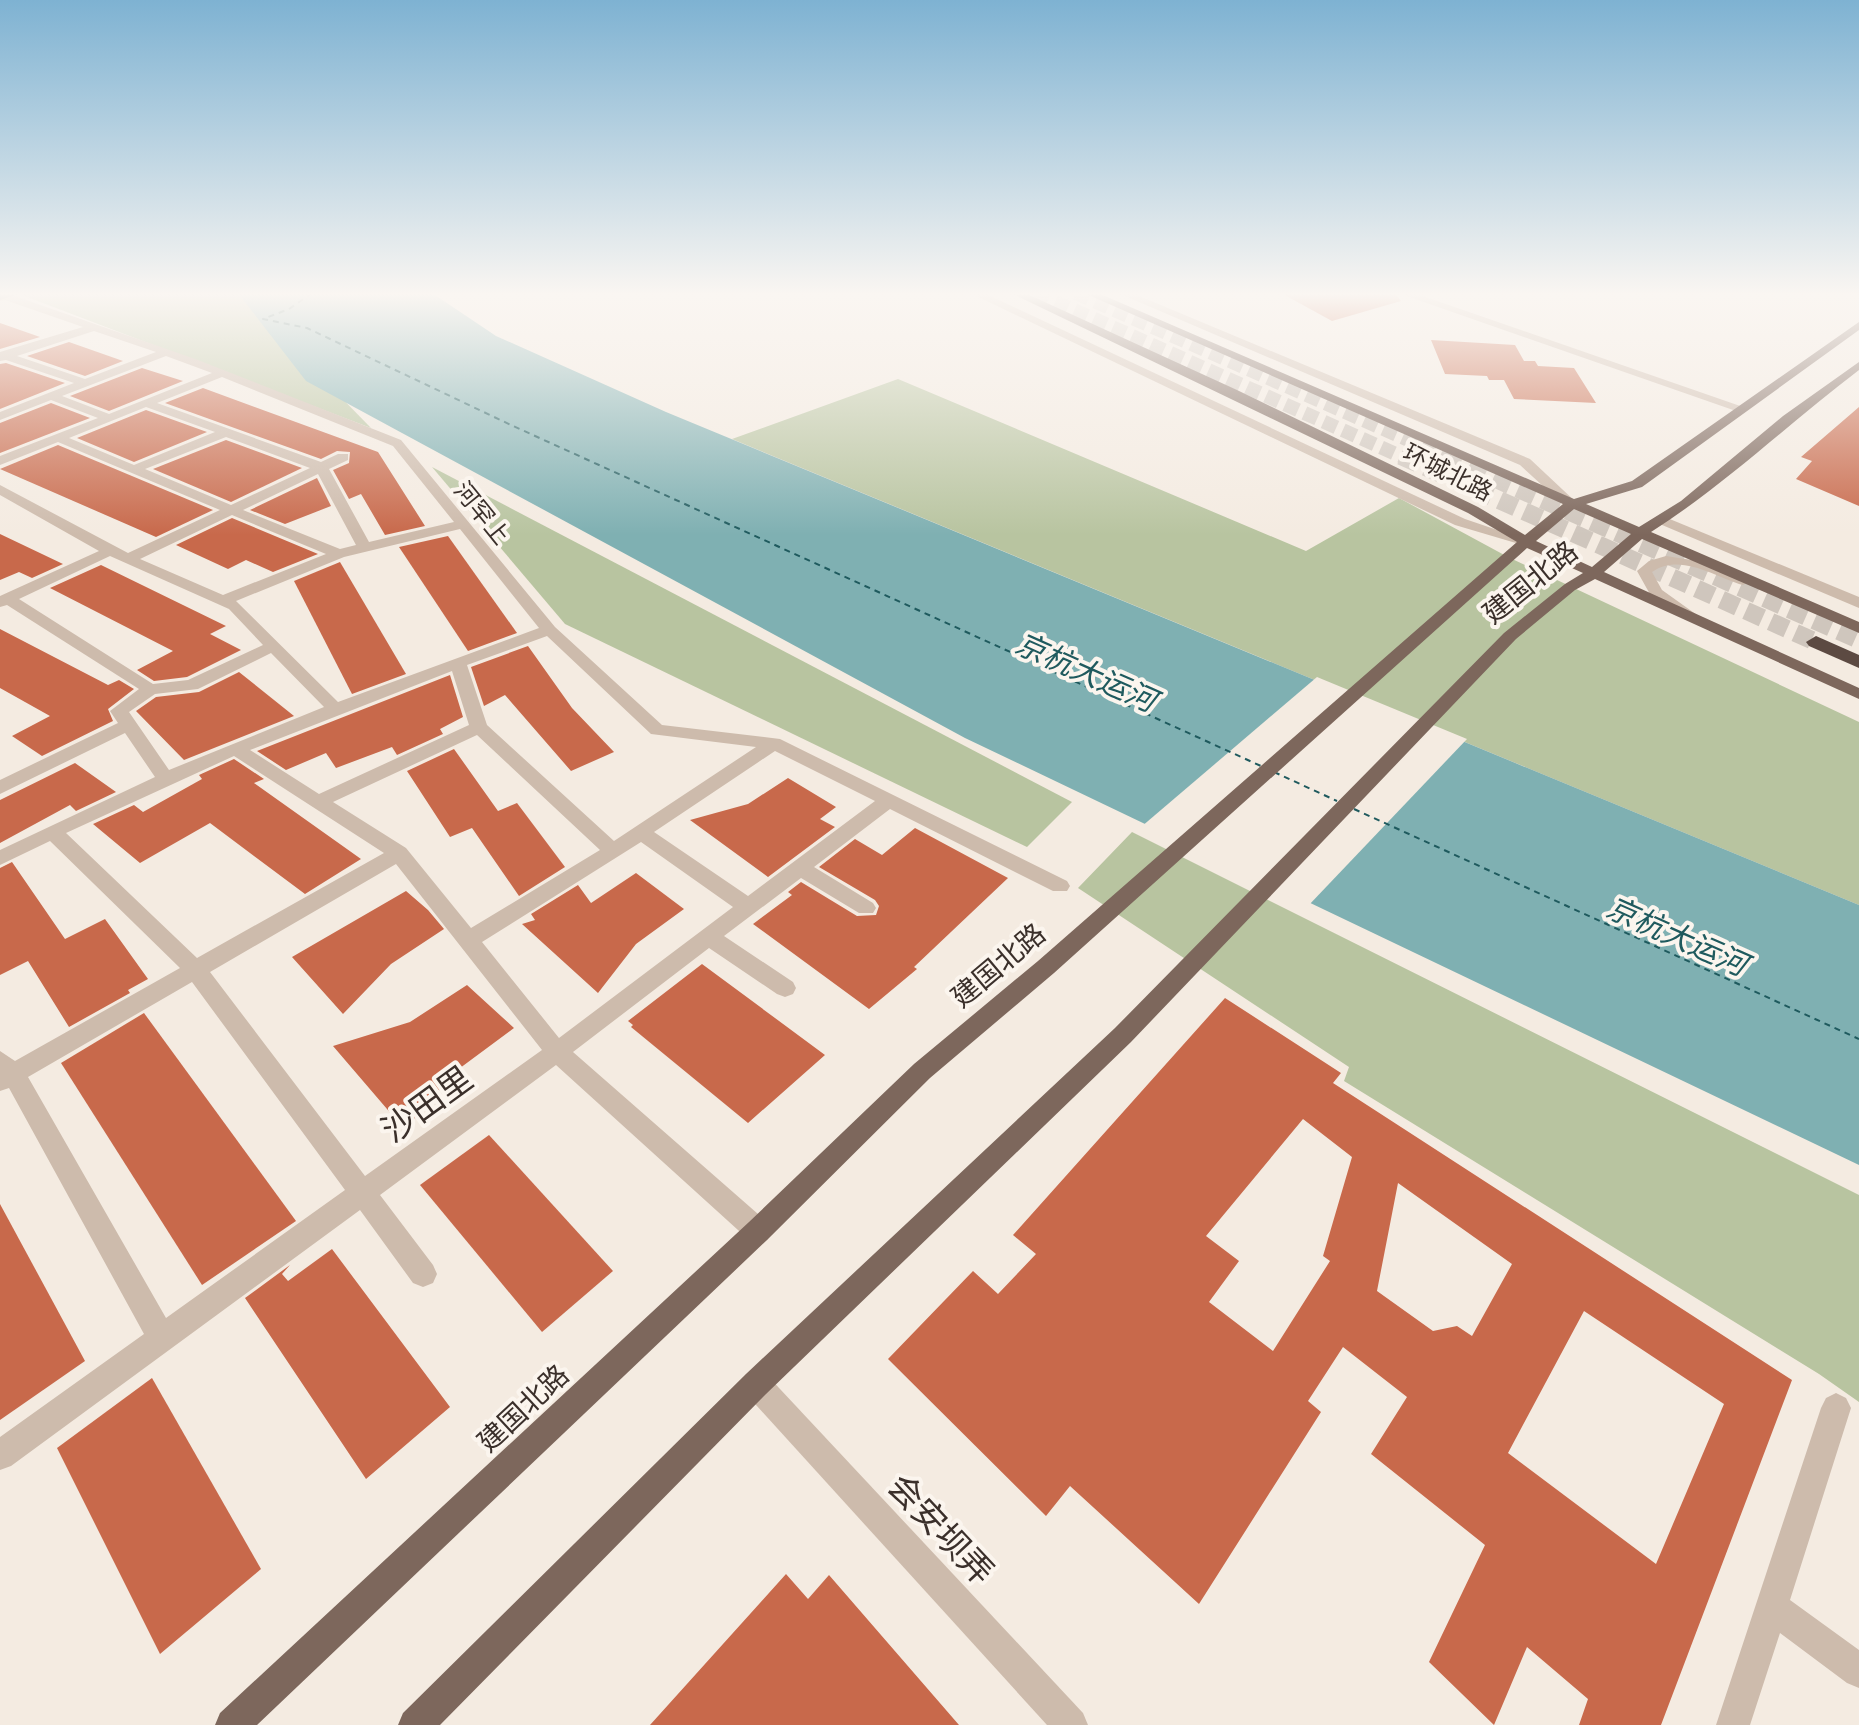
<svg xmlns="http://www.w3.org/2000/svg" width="1859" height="1725" viewBox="0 0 1859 1725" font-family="Montserrat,'Noto Sans SC',sans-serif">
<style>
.green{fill:#b8c4a0}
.water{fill:#7fb0b2}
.pier{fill:#f4ebe1}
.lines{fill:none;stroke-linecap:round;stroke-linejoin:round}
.ferry{stroke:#1f5a5e;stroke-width:2;stroke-dasharray:6 5;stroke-linecap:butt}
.building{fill:#c8694b;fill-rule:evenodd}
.highway-tunnel-far1{stroke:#cfc6bd;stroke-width:14;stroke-dasharray:14 7;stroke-linecap:butt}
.highway-tunnel{stroke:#cfc6bd;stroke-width:18;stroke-dasharray:18 9;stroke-linecap:butt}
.minor{fill:#cdbbac;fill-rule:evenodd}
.major{fill:#7d675c;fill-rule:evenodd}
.highway{fill:#5c4a42;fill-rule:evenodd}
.labels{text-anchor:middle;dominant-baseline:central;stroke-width:8;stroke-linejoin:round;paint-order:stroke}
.far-street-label{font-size:24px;fill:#3b302b;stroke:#fbf5ee}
.street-label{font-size:28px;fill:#3b302b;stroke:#fbf5ee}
.water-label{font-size:30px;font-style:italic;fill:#1f5a5e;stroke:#fbf5ee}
.near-street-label{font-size:34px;fill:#3b302b;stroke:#fbf5ee}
</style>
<rect width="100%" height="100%" fill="#f4ebe1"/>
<!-- green -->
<g class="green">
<path d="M 26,293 L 239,293 L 371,428 L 22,295 Z"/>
<path d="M 898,379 L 1306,551 L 1399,498 L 1508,557 L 1859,722 L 1859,905 L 732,439 Z"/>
<path d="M 432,467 L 1072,802 L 1027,847 L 565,624 Z"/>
<path d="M 1132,832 L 1859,1195 L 1859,1402 L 1819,1374 L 1344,1081 L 1349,1067 L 1078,888 Z"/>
</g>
<!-- water -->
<path class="water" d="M 238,293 L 432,293 L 496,336 L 666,412 L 1859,905 L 1859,1165 L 965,738 L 306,381 Z"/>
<!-- pier -->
<path class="pier" d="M 1317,677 L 1467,739 L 1308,906 L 1141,827 Z"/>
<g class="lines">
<!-- ferry -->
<g class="ferry">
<path d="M 312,293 L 289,309 L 263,319 L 307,328 L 511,425 L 1261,766"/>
<path d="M 1274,772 L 1337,801"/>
<path d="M 1354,809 L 1859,1039"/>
</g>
</g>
<!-- building -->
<g class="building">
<path d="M 1281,293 L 1395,293 L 1401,301 L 1332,321 Z"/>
<path d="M 0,323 L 40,337 L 0,349 Z"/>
<path d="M 1431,340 L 1515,345 L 1524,361 L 1535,361 L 1538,366 L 1574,368 L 1596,403 L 1514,399 L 1504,380 L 1489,380 L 1487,376 L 1445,374 Z"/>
<path d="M 69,342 L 123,361 L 85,376 L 27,356 Z"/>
<path d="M 6,363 L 65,383 L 0,409 L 0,364 Z"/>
<path d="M 142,368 L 183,381 L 109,411 L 70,396 Z"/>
<path d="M 203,388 L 378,452 L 425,526 L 385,535 L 361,494 L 349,499 L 333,470 L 349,463 L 350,452 L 337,451 L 321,459 L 165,403 Z"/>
<path d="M 51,403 L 90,418 L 0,453 L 0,423 Z"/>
<path d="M 1859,407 L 1859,506 L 1796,479 L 1812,461 L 1801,457 Z"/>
<path d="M 146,410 L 207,432 L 134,462 L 77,438 Z"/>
<path d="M 226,440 L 302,468 L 231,502 L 153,469 Z"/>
<path d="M 58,445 L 213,510 L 156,537 L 0,469 Z"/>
<path d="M 317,478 L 331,506 L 285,524 L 250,510 Z"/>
<path d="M 232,518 L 318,554 L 273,572 L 246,560 L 228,569 L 176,545 Z"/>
<path d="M 0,534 L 63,564 L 32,578 L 19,572 L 0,580 Z"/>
<path d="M 448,536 L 517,633 L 468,651 L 399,547 Z"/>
<path d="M 340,562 L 406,674 L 352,694 L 294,581 Z"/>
<path d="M 101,565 L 226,626 L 210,634 L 241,650 L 187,677 L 154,681 L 137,670 L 173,651 L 50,588 Z"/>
<path d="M 0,629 L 108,685 L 119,680 L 134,689 L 108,709 L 113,721 L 42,756 L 12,736 L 50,716 L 0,688 Z"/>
<path d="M 528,646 L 572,708 L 614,752 L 571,771 L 505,695 L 484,706 L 471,667 Z"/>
<path d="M 239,672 L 294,716 L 184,760 L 136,711 L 156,697 L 199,692 Z"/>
<path d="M 450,675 L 463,717 L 440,729 L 443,734 L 397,755 L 392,747 L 336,768 L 326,753 L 286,770 L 257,751 Z"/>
<path d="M 454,749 L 498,811 L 517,803 L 565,867 L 519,896 L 472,828 L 450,837 L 407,771 Z"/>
<path d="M 234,759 L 264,779 L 254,783 L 361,859 L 305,894 L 210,823 L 140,863 L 93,824 L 134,805 L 143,812 L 202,779 L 199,775 Z"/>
<path d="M 75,763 L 116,792 L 76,811 L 70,805 L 0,843 L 0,800 Z"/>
<path d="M 788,778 L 836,807 L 820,819 L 835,827 L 768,877 L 690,820 L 748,804 Z"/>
<path d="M 915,828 L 1008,878 L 914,967 L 917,969 L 869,1009 L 753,924 L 792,895 L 788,892 L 801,882 L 857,916 L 876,915 L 879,906 L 875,900 L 819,867 L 855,839 L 882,855 Z"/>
<path d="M 12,862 L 65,939 L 105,919 L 148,979 L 128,990 L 130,993 L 69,1027 L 28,961 L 0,975 L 0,868 Z"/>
<path d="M 636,873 L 684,909 L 636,944 L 598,993 L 522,924 L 535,920 L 531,914 L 578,885 L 591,903 Z"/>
<path d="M 406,891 L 428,910 L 444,929 L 391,964 L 343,1014 L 292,957 Z"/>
<path d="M 702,964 L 825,1055 L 748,1123 L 631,1027 L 633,1025 L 628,1021 Z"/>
<path d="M 467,985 L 514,1028 L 456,1071 L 405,1130 L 333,1046 L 410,1022 Z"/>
<path d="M 1225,998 L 1341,1073 L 1333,1083 L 1792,1380 L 1661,1725 L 1579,1725 L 1588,1699 L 1527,1647 L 1494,1725 L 1429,1662 L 1485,1545 L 1371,1454 L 1407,1397 L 1343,1347 L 1308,1401 L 1321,1412 L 1199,1604 L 1070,1486 L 1046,1516 L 888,1359 L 973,1271 L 998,1294 L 1036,1254 L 1013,1235 ZM 1303,1119 L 1352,1157 L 1323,1256 L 1330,1261 L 1273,1351 L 1209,1302 L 1239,1261 L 1206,1236 ZM 1398,1183 L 1512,1264 L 1472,1336 L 1457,1326 L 1433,1331 L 1377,1291 ZM 1584,1311 L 1724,1404 L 1656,1564 L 1508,1453 Z"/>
<path d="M 144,1013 L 296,1221 L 202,1285 L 61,1063 Z"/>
<path d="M 489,1135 L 613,1271 L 542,1332 L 420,1185 Z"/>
<path d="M 0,1204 L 85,1361 L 0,1420 Z"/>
<path d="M 332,1249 L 450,1407 L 366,1479 L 245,1298 L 290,1265 L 282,1274 L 288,1281 Z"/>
<path d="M 152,1378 L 261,1569 L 160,1654 L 57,1448 Z"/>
<path d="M 786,1574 L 808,1599 L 829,1575 L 959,1725 L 650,1725 Z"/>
</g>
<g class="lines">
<!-- highway-tunnel-far1 -->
<g class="highway-tunnel-far1">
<path d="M 1036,293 L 1405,458"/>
<path d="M 1076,293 L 1449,458"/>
</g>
<!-- highway-tunnel -->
<g class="highway-tunnel">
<path d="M 1401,456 L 1816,642"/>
<path d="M 1444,456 L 1859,640"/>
</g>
<!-- minor -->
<g class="minor">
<path d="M 6,293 L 198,360 L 401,440 L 555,627 L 662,725 L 780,739 L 1067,881 L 1070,886 L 1067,891 L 1053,891 L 890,809 L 814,867 L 873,903 L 876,908 L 873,913 L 859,913 L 801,878 L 724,936 L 793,982 L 796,988 L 793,994 L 785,997 L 777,994 L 709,948 L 573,1052 L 767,1222 L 771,1231 L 767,1240 L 758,1243 L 749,1240 L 556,1065 L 380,1195 L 433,1265 L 437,1274 L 433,1283 L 423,1287 L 413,1283 L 360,1210 L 11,1466 L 0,1470 L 0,1437 L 144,1334 L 9,1088 L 0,1091 L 0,1051 L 15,1061 L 180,968 L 50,841 L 0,865 L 0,850 L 155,777 L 125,733 L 0,794 L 0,780 L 118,723 L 110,711 L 139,689 L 7,605 L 0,607 L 0,596 L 99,551 L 0,495 L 0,485 L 128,553 L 220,510 L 58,442 L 0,465 L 0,456 L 98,418 L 51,400 L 0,420 L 0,412 L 74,383 L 6,360 L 0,361 L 0,352 L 83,327 L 5,300 L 0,301 L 0,294 ZM 94,331 L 156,352 L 85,379 L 17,356 ZM 166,356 L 212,373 L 109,414 L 62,396 ZM 222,377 L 393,446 L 454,522 L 369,542 L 329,469 L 348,460 L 348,454 L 338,454 L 321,462 L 157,403 ZM 146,407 L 215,432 L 134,465 L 69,438 ZM 226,437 L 310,468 L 231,505 L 145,469 ZM 318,474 L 356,545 L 340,549 L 243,510 ZM 232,515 L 326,554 L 223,595 L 140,559 ZM 460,529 L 539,628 L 338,702 L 236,601 L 344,557 ZM 110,556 L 229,609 L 263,645 L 188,680 L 153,684 L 19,599 ZM 547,636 L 651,734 L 756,747 L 614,841 L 487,725 L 467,665 ZM 271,653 L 324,707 L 169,770 L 129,712 L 155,694 L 198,689 ZM 452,671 L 469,725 L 319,794 L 250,750 ZM 477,735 L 600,850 L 471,928 L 406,848 L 333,802 ZM 775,751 L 875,801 L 748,896 L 654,832 ZM 234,756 L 384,853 L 197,958 L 66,833 ZM 641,842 L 733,907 L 559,1038 L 482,942 ZM 396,864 L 542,1050 L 365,1176 L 210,972 ZM 192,982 L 345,1190 L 166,1318 L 28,1077 Z"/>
<path d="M 970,293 L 984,293 L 1465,519 L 1533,542 L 1526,546 L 1455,525 Z"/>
<path d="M 1118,293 L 1132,293 L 1530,459 L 1578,504 L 1566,507 L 1520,465 Z"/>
<path d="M 1398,293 L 1414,293 L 1746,408 L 1736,411 Z"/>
<path d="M 1660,515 L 1859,597 L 1859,608 L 1655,522 L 1653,519 Z"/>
<path d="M 1666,556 L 1711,563 L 1751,580 L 1743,585 C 1715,577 1680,552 1652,572 L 1662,590 L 1697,615 L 1689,620 L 1683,618 L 1651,596 L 1637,571 L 1649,561 Z"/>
<path d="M 756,1369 L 766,1374 L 1083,1713 L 1088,1725 L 1047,1725 L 746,1394 L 741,1384 L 746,1374 Z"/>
<path d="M 1836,1393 L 1846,1398 L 1851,1408 L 1790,1600 L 1859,1650 L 1859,1688 L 1847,1683 L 1780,1633 L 1750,1725 L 1716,1725 L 1821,1408 L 1826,1398 Z"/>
</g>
<!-- major -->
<g class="major">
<path d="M 17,293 L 16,295 L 0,300 L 0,294 Z"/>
<path d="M 1011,293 L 1025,293 L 1237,390 L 1478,507 L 1525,535 L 1563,504 L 1084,293 L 1098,293 L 1574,499 L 1632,481 L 1859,322 L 1859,330 L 1642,487 L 1586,504 L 1639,527 L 1681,501 L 1783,416 L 1859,362 L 1859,370 C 1789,423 1725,485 1651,532 L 1859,622 L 1859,633 L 1642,539 L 1604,572 L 1859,688 L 1859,699 L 1595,579 L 1575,590 L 1516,639 L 1131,1042 L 766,1394 L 440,1725 L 398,1725 L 403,1713 L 746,1374 L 1115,1028 L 1504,633 L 1565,584 L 1583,573 L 1527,548 L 1054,973 L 930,1078 L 767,1240 L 257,1725 L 215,1725 L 220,1713 L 749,1222 L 914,1064 L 1038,961 L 1517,542 L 1468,513 ZM 1574,509 L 1631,534 L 1592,567 L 1536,541 Z"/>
</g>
<!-- highway -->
<path class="highway" d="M 1816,636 L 1859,655 L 1859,668 L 1809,646 L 1806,642 Z"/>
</g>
<!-- sky -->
<linearGradient id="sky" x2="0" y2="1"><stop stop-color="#7eb2d2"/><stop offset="0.55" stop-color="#faf6f2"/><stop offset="1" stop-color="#faf6f2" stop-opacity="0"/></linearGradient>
<rect width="1859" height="535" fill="url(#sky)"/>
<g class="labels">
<!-- far-street labels -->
<g class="far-street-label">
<text transform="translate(1448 472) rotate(27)">环城北路</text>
<text transform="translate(482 513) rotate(51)">河罕上</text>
</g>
<!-- street labels -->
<g class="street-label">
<text transform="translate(1530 582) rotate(-39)">建国北路</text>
<text transform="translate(998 965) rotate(-40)">建国北路</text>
<text transform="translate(523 1408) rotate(-43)">建国北路</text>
</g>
<!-- water labels -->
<g class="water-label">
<text transform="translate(1086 672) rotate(24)">京杭大运河</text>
<text transform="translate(1677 936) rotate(24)">京杭大运河</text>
</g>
<!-- near-street labels -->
<g class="near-street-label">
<text transform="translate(427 1104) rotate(-36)">沙田里</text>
<text transform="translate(941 1529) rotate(47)">会安坝弄</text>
</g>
</g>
</svg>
